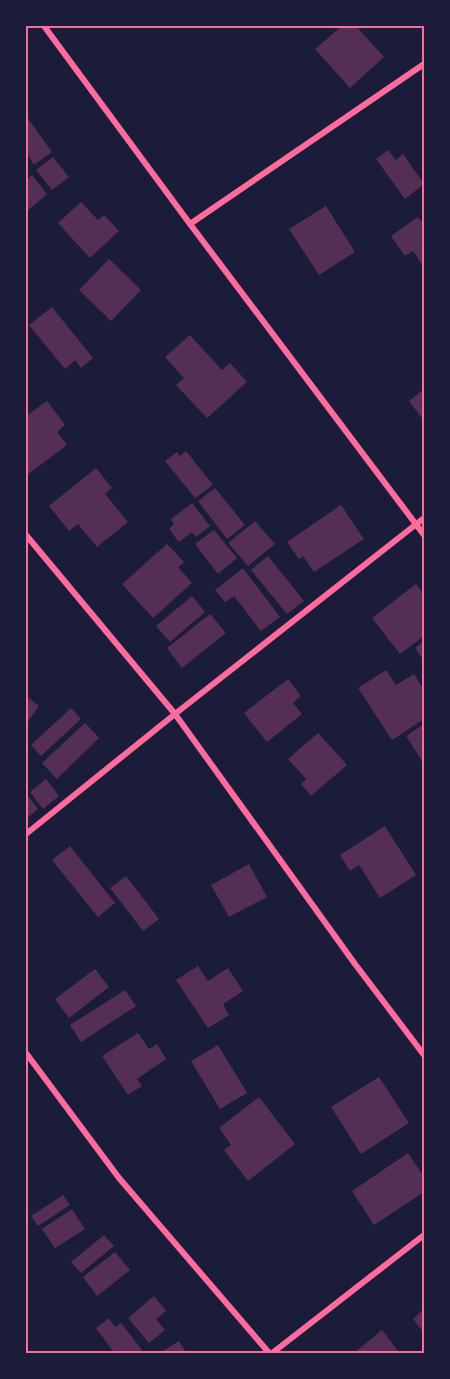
<svg xmlns="http://www.w3.org/2000/svg" width="450" height="1379" viewBox="0 0 450 1379" font-family="'Open Sans',sans-serif">
<style>
.building{fill:#542f53}
.lines{fill:none;stroke-linecap:round;stroke-linejoin:round}
.minor{stroke:#ff6b9d;stroke-width:6}
.neatline{fill:none;stroke:#ff6b9d;stroke-width:2}
</style>
<rect width="100%" height="100%" fill="#1b1b3a"/>
<!-- building -->
<g class="building">
<path d="M 342,26 L 356,26 L 384,57 L 350,88 L 315,49 Z"/>
<path d="M 26,116 L 52,152 L 34,165 L 26,152 Z"/>
<path d="M 388,150 L 396,160 L 403,154 L 424,184 L 405,199 L 376,159 Z"/>
<path d="M 53,157 L 69,177 L 52,190 L 36,170 Z"/>
<path d="M 32,175 L 47,194 L 26,212 L 26,180 Z"/>
<path d="M 81,202 L 98,220 L 104,215 L 119,231 L 90,258 L 58,223 Z"/>
<path d="M 326,206 L 355,252 L 319,275 L 289,229 Z"/>
<path d="M 418,217 L 424,225 L 424,267 L 413,251 L 405,256 L 391,236 Z"/>
<path d="M 109,259 L 141,290 L 111,321 L 79,290 Z"/>
<path d="M 52,307 L 93,358 L 81,368 L 75,360 L 65,369 L 29,325 Z"/>
<path d="M 190,335 L 222,370 L 230,363 L 247,382 L 207,418 L 176,385 L 184,378 L 165,357 Z"/>
<path d="M 424,389 L 424,421 L 409,401 Z"/>
<path d="M 47,401 L 65,425 L 57,432 L 67,445 L 27,475 L 26,416 Z"/>
<path d="M 186,451 L 213,485 L 195,498 L 165,461 L 177,452 L 180,456 Z"/>
<path d="M 96,468 L 112,488 L 105,494 L 128,522 L 97,547 L 78,524 L 69,531 L 49,506 Z"/>
<path d="M 215,488 L 245,525 L 227,539 L 198,501 Z"/>
<path d="M 192,503 L 210,526 L 196,537 L 192,532 L 179,542 L 169,529 L 174,524 L 171,519 Z"/>
<path d="M 341,505 L 364,539 L 314,572 L 303,556 L 299,559 L 287,542 Z"/>
<path d="M 255,521 L 275,544 L 248,566 L 228,543 Z"/>
<path d="M 214,530 L 237,558 L 218,574 L 195,544 Z"/>
<path d="M 167,544 L 184,562 L 178,567 L 192,583 L 153,618 L 122,584 Z"/>
<path d="M 268,556 L 304,601 L 287,614 L 251,570 Z"/>
<path d="M 243,568 L 280,617 L 261,631 L 234,596 L 225,602 L 215,590 Z"/>
<path d="M 416,584 L 424,595 L 424,636 L 400,654 L 372,618 Z"/>
<path d="M 192,596 L 205,612 L 170,642 L 156,626 Z"/>
<path d="M 210,614 L 226,633 L 182,668 L 167,648 Z"/>
<path d="M 424,641 L 424,661 L 415,648 Z"/>
<path d="M 386,670 L 396,685 L 414,674 L 424,690 L 424,719 L 392,740 L 358,688 Z"/>
<path d="M 288,679 L 301,696 L 293,703 L 302,714 L 267,742 L 244,713 Z"/>
<path d="M 26,696 L 39,706 L 26,724 Z"/>
<path d="M 71,708 L 81,719 L 41,756 L 31,745 Z"/>
<path d="M 85,723 L 99,738 L 57,779 L 42,763 Z"/>
<path d="M 424,724 L 424,764 L 406,736 Z"/>
<path d="M 318,733 L 347,765 L 311,796 L 301,784 L 306,779 L 288,759 Z"/>
<path d="M 46,779 L 59,796 L 43,809 L 30,792 Z"/>
<path d="M 26,794 L 38,809 L 26,819 Z"/>
<path d="M 385,826 L 416,875 L 380,898 L 359,865 L 350,871 L 340,855 Z"/>
<path d="M 70,846 L 115,903 L 98,917 L 52,860 Z"/>
<path d="M 249,864 L 267,897 L 229,917 L 211,885 Z"/>
<path d="M 126,876 L 159,919 L 143,931 L 110,888 Z"/>
<path d="M 198,966 L 208,981 L 228,968 L 243,991 L 223,1004 L 229,1015 L 208,1028 L 176,980 Z"/>
<path d="M 95,969 L 109,987 L 69,1018 L 55,999 Z"/>
<path d="M 125,990 L 136,1006 L 81,1042 L 70,1025 Z"/>
<path d="M 138,1033 L 149,1049 L 157,1044 L 166,1059 L 137,1079 L 142,1086 L 128,1095 L 102,1056 Z"/>
<path d="M 218,1045 L 247,1093 L 220,1109 L 191,1061 Z"/>
<path d="M 379,1077 L 409,1123 L 361,1154 L 331,1107 Z"/>
<path d="M 259,1097 L 295,1144 L 248,1181 L 224,1150 L 231,1145 L 219,1128 Z"/>
<path d="M 408,1153 L 424,1177 L 424,1192 L 374,1225 L 352,1191 Z"/>
<path d="M 63,1195 L 70,1205 L 38,1226 L 31,1216 Z"/>
<path d="M 72,1209 L 85,1229 L 55,1248 L 42,1229 Z"/>
<path d="M 104,1235 L 114,1246 L 81,1273 L 71,1262 Z"/>
<path d="M 115,1252 L 130,1270 L 97,1296 L 83,1277 Z"/>
<path d="M 154,1296 L 166,1311 L 156,1319 L 165,1330 L 149,1343 L 128,1318 Z"/>
<path d="M 424,1309 L 424,1333 L 413,1319 Z"/>
<path d="M 109,1318 L 115,1327 L 121,1323 L 142,1350 L 138,1354 L 115,1354 L 96,1328 Z"/>
<path d="M 382,1330 L 399,1352 L 353,1354 Z"/>
<path d="M 179,1341 L 187,1354 L 158,1354 Z"/>
</g>
<g class="lines">
<!-- minor -->
<g class="minor">
<path d="M 44,26 L 190,224 L 424,535"/>
<path d="M 190,224 L 424,64"/>
<path d="M 26,535 L 175,714 L 355,964 L 424,1055"/>
<path d="M 26,834 L 175,714 L 424,518"/>
<path d="M 26,1053 L 119,1178 L 270,1354"/>
<path d="M 271,1354 L 424,1235"/>
</g>
</g>
<!-- border -->
<rect width="450" height="1379" fill="none" stroke="#1b1b3a" stroke-width="54"/>
<rect x="27" y="27" width="396" height="1325" class="neatline"/>
</svg>
